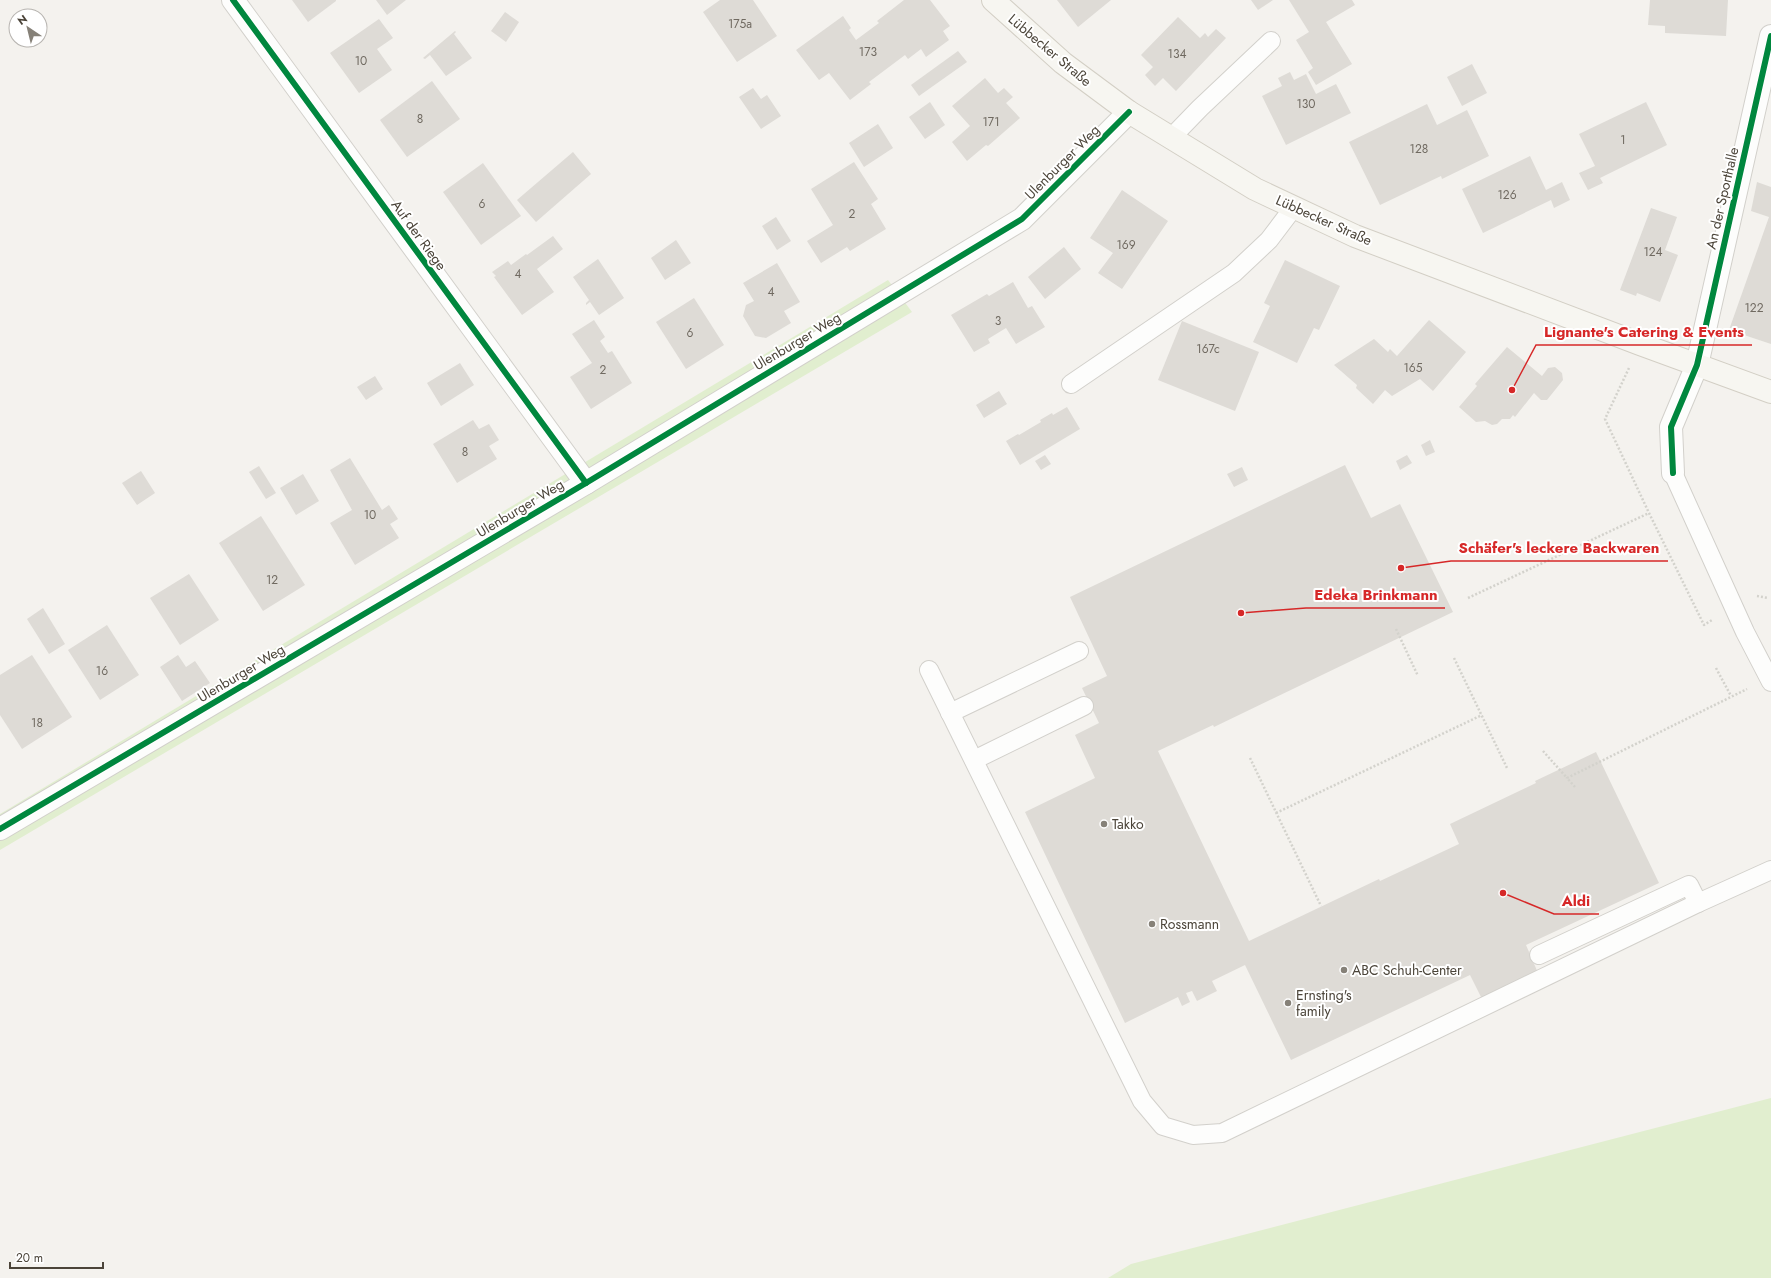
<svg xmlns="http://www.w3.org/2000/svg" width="1771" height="1278" viewBox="0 0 1771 1278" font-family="Jost,sans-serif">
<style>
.green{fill:#e1eecf}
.building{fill:#dedbd6}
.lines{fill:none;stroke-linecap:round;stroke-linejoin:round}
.service-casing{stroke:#d2d0cb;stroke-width:20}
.minor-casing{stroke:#d2d0cb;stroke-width:24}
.secondary-casing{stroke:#d3cfc5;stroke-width:24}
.path{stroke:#d3d2cc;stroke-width:2.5;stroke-dasharray:2 2;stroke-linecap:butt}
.service{stroke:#fdfdfc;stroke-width:18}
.minor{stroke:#fdfdfc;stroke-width:22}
.secondary{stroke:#f7f6f1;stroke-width:22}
.cycleway-casing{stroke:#fff;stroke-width:8}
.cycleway{stroke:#00873e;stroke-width:6}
.poi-dot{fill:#868178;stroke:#fff;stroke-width:1.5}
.labels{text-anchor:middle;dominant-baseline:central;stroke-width:4;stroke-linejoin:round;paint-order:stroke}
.number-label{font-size:12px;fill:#706a61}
.street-label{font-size:14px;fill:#4b4439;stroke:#fff}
.poi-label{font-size:14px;fill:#4b4439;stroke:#fff;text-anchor:start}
.leader{fill:none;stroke:#d62828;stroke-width:1.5}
.callout-dot{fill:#d62828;stroke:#fff;stroke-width:1.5}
.callout-label{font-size:15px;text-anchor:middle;font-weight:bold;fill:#d62828;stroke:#fff;stroke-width:4;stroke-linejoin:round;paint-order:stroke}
</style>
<rect width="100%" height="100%" fill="#f4f2ee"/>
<!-- green -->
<g class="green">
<path d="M 888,280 L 912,312 L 0,850 L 0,814 Z"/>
<path d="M 1771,1098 L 1771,1278 L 1108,1278 L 1131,1264 Z"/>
</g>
<!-- building -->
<g class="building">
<path d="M 292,0 L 336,0 L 336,1 L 308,22 Z"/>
<path d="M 376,0 L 406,0 L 387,15 Z"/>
<path d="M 720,0 L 753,0 L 777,36 L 737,62 L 703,12 Z"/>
<path d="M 904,0 L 930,0 L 950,26 L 943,31 L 949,40 L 926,57 L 921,49 L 908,59 L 905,55 L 869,82 L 871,84 L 850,100 L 829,73 L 819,80 L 796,50 L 843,16 L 851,28 L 849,30 L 856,40 L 879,23 L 877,21 Z"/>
<path d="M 1057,0 L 1111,0 L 1078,27 Z"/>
<path d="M 1251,0 L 1273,0 L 1258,10 Z"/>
<path d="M 1289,0 L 1352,0 L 1355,5 L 1326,22 L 1352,64 L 1316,85 L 1308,72 L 1313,68 L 1296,40 L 1309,32 Z"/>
<path d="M 1650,0 L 1728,0 L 1726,36 L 1665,33 L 1665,26 L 1648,25 Z"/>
<path d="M 505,12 L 519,22 L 506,42 L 491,31 Z"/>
<path d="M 1178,17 L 1200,38 L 1205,33 L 1208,37 L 1216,29 L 1226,38 L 1176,91 L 1163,78 L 1155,86 L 1145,75 L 1153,67 L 1141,55 Z"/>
<path d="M 379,19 L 393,38 L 377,49 L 392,70 L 359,93 L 330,53 Z"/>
<path d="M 455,31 L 456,32 L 454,34 L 472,58 L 446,76 L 430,55 L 425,59 L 423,58 Z"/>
<path d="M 958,51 L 967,62 L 919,96 L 911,85 Z"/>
<path d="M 1472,64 L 1487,93 L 1462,106 L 1447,77 Z"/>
<path d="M 1290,72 L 1294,80 L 1306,74 L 1316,94 L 1336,84 L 1351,113 L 1286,145 L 1262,96 L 1282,86 L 1278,78 Z"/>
<path d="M 985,78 L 998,93 L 1004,88 L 1013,97 L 1006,103 L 1020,118 L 988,146 L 986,145 L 967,161 L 952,142 L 970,126 L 952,106 Z"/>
<path d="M 432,81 L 460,119 L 407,157 L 380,120 Z"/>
<path d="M 753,88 L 761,99 L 767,95 L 781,116 L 761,129 L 739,97 Z"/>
<path d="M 930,102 L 945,125 L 925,139 L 909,117 Z"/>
<path d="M 1646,102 L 1667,145 L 1600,178 L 1603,183 L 1588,190 L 1579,173 L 1595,166 L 1579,134 Z"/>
<path d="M 1427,104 L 1437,125 L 1467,110 L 1489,156 L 1442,179 L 1441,176 L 1380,205 L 1349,142 Z"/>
<path d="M 878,124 L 893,148 L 864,167 L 849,143 Z"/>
<path d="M 573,152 L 591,174 L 536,222 L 517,200 Z"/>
<path d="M 1530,156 L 1546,190 L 1562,182 L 1570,200 L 1554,208 L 1551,200 L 1483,233 L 1462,189 Z"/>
<path d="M 854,162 L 878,199 L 871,204 L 886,229 L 850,251 L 847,247 L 821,263 L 807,241 L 833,225 L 811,189 Z"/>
<path d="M 483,163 L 521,216 L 481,245 L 443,192 Z"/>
<path d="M 1757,182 L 1771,187 L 1771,344 L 1729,330 L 1769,217 L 1751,211 Z"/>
<path d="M 1122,190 L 1168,221 L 1122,289 L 1098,273 L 1113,253 L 1090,238 Z"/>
<path d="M 1651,208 L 1677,217 L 1665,250 L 1678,255 L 1660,302 L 1637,293 L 1636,296 L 1620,290 Z"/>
<path d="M 776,217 L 791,241 L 777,250 L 762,226 Z"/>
<path d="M 553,236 L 563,249 L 537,269 L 554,292 L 522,315 L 494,277 L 496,276 L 492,272 L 508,261 L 511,265 L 526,254 L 527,255 Z"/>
<path d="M 676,240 L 691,263 L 665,280 L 651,258 Z"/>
<path d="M 1064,247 L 1081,269 L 1045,299 L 1028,277 Z"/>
<path d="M 598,259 L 624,298 L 599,315 L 590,302 L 586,305 L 586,303 L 589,300 L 573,277 Z"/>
<path d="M 1285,260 L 1340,286 L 1319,330 L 1314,328 L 1297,363 L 1253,342 L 1270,306 L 1264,303 Z"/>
<path d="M 777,263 L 800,302 L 784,311 L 791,323 L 766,338 L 755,336 L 743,316 L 746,305 L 754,301 L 743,283 Z"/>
<path d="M 1013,282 L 1028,308 L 1032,306 L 1045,327 L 1016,344 L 1006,328 L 988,339 L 990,343 L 974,352 L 951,315 L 987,294 L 989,296 Z"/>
<path d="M 694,298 L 724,345 L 686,369 L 656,322 Z"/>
<path d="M 594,320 L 605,337 L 600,341 L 608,353 L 612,351 L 632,383 L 591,409 L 570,377 L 592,363 L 572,334 Z"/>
<path d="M 1429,320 L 1466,352 L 1433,391 L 1420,379 L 1392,396 L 1385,390 L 1373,404 L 1356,388 L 1357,385 L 1334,365 L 1374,339 L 1388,352 L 1390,349 L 1397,356 Z"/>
<path d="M 1182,321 L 1259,352 L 1235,411 L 1158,380 Z"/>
<path d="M 1507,347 L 1542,376 L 1548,368 L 1555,367 L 1562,373 L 1563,380 L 1547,400 L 1541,400 L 1534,393 L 1515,417 L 1513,415 L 1510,419 L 1502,419 L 1497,424 L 1492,425 L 1485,421 L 1476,422 L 1459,407 L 1477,386 L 1475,384 Z"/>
<path d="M 460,363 L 474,385 L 441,406 L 427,383 Z"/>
<path d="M 375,376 L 383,389 L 366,400 L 357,387 Z"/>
<path d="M 999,391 L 1007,404 L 984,418 L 976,405 Z"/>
<path d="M 1067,407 L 1080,429 L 1020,465 L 1006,441 L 1018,434 L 1019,435 L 1041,422 L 1040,420 L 1052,413 L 1053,415 Z"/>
<path d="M 473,420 L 479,429 L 489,424 L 499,440 L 489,446 L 497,459 L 457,483 L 433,444 Z"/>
<path d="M 1430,440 L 1435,452 L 1426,456 L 1421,445 Z"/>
<path d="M 1045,455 L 1051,464 L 1041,470 L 1035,461 Z"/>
<path d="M 1407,455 L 1412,463 L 1400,470 L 1396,461 Z"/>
<path d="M 350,458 L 382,510 L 389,505 L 398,519 L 390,524 L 399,538 L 355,565 L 330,523 L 352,510 L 330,470 Z"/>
<path d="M 1345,465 L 1371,518 L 1400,504 L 1453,612 L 1214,727 L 1213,725 L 1158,751 L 1249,941 L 1379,879 L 1380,881 L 1459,844 L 1450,824 L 1536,783 L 1535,781 L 1596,752 L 1659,883 L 1526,945 L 1538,973 L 1482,999 L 1470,975 L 1291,1060 L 1245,965 L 1212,981 L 1217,991 L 1197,1001 L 1192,991 L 1186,993 L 1190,1002 L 1182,1006 L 1178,997 L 1125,1023 L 1025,812 L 1095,778 L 1075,735 L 1099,723 L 1082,688 L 1107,676 L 1070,597 Z"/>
<path d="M 259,466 L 276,493 L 266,499 L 249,472 Z"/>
<path d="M 1242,467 L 1248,480 L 1234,487 L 1227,474 Z"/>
<path d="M 141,471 L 155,493 L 137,505 L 122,483 Z"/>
<path d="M 303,474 L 319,501 L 296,515 L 280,488 Z"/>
<path d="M 261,516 L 305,585 L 263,611 L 219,543 Z"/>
<path d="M 189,574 L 219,620 L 180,645 L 150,598 Z"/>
<path d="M 43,608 L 65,644 L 49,654 L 27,619 Z"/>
<path d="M 107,625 L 139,675 L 100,700 L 68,650 Z"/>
<path d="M 32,655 L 72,717 L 22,749 L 0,715 L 0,675 Z"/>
<path d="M 178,655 L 186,667 L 195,661 L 210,683 L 182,701 L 160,667 Z"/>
</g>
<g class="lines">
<defs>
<g id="service">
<path d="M 1170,139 L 1200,108 L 1271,41"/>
<path d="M 1071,384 L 1234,273 L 1269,240 L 1294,207"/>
<path d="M 1673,473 L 1745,632 L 1771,682"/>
<path d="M 929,670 L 1142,1101 L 1163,1126 L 1193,1135 L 1222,1133 L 1698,903 L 1771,870"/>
<path d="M 950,713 L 1079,651"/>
<path d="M 974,760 L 1084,706"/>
<path d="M 1539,955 L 1689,885 L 1698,903"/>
</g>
<g id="minor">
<path d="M 233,0 L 586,483"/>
<path d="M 1673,473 L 1671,427 L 1697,365 L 1771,36"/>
<path d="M 0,829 L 586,483 L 1022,219 L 1129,112"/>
</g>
<path id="secondary" d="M 993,0 L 1063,63 L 1129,112 L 1255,189 L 1355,236 L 1640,344 L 1771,392"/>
</defs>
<!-- service casing -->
<use href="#service" class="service-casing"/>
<!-- minor casing -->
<use href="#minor" class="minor-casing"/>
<!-- secondary casing -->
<use href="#secondary" class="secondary-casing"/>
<!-- path -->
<g class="path">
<path d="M 1629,368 L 1605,419 L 1649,513 L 1704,625 L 1712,620"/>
<path d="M 1757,596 L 1768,598"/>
<path d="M 1468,598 L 1649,513"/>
<path d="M 1396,629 L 1418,676"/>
<path d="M 1454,658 L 1507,768"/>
<path d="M 1716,668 L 1731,696"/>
<path d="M 1543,751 L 1567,778"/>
<path d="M 1250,758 L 1321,906"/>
<path d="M 1575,787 L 1567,778 L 1747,689"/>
<path d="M 1276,813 L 1482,715"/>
</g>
<!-- service -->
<use href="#service" class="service"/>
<!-- minor -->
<use href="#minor" class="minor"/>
<!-- secondary -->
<use href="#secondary" class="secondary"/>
<defs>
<g id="cycleway">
<path d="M 233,0 L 586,483"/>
<path d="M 1673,473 L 1671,427 L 1697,365 L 1771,36"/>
<path d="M 0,829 L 586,483 L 1022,219 L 1129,112"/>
</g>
</defs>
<!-- cycleway casing -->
<use href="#cycleway" class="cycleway-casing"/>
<!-- cycleway -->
<use href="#cycleway" class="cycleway"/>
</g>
<!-- markers -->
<g class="poi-dot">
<circle cx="1104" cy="824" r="4"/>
<circle cx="1152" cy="924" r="4"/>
<circle cx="1344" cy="970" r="4"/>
<circle cx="1288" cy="1003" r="4"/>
</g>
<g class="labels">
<!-- number labels -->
<g class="number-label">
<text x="740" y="24">175a</text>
<text x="868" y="52">173</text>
<text x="1177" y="54">134</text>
<text x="361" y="61">10</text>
<text x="1306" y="104">130</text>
<text x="420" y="119">8</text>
<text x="991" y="122">171</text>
<text x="1623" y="140">1</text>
<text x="1419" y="149">128</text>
<text x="1507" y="195">126</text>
<text x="482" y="204">6</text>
<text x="852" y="214">2</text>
<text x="1126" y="245">169</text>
<text x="1653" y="252">124</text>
<text x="518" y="274">4</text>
<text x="771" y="292">4</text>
<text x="1754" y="308">122</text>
<text x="998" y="321">3</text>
<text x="690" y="333">6</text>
<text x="1208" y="349">167c</text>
<text x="1413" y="368">165</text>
<text x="603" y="370">2</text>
<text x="465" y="452">8</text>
<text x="370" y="515">10</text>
<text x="272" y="580">12</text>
<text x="102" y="671">16</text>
<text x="37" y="723">18</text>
</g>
<!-- street labels -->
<g class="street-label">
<text transform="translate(1050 50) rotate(40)">Lübbecker Straße</text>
<text transform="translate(1062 162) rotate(-45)">Ulenburger Weg</text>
<text transform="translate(1722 198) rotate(-77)">An der Sporthalle</text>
<text transform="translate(1324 220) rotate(24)">Lübbecker Straße</text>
<text transform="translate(419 235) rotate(54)">Auf der Riege</text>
<text transform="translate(797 341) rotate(-31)">Ulenburger Weg</text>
<text transform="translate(520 508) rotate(-31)">Ulenburger Weg</text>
<text transform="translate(241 673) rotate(-31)">Ulenburger Weg</text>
</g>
<!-- poi labels -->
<g class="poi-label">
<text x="1112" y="824">Takko</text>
<text x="1160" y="924">Rossmann</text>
<text x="1352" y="970">ABC Schuh-Center</text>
<text x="1296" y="995">Ernsting's<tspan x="1296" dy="16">family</tspan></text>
</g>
</g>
<!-- callouts -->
<path class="leader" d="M1512 390L1536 345H1752M1401 568L1451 561H1668M1241 613L1306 608H1445M1503 893L1554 914H1599"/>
<g class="callout-dot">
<circle cx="1512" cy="390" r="4"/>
<circle cx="1401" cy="568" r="4"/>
<circle cx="1241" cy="613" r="4"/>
<circle cx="1503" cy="893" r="4"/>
</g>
<g class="callout-label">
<text x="1644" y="337">Lignante's Catering &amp; Events</text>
<text x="1559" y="553">Schäfer's leckere Backwaren</text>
<text x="1376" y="600">Edeka Brinkmann</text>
<text x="1576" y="906">Aldi</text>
</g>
<!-- north arrow -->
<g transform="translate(28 28) rotate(325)"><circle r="19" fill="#ffffff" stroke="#b7b4b0"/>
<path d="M0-3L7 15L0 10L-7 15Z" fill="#868178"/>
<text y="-6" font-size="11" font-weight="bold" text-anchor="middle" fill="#4b4439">N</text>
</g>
<!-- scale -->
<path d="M10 1262v6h93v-6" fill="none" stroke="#4b4439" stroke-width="2"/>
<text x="16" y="1262" font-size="12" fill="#4b4439" stroke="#ffffff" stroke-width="3" paint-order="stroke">20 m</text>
</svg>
